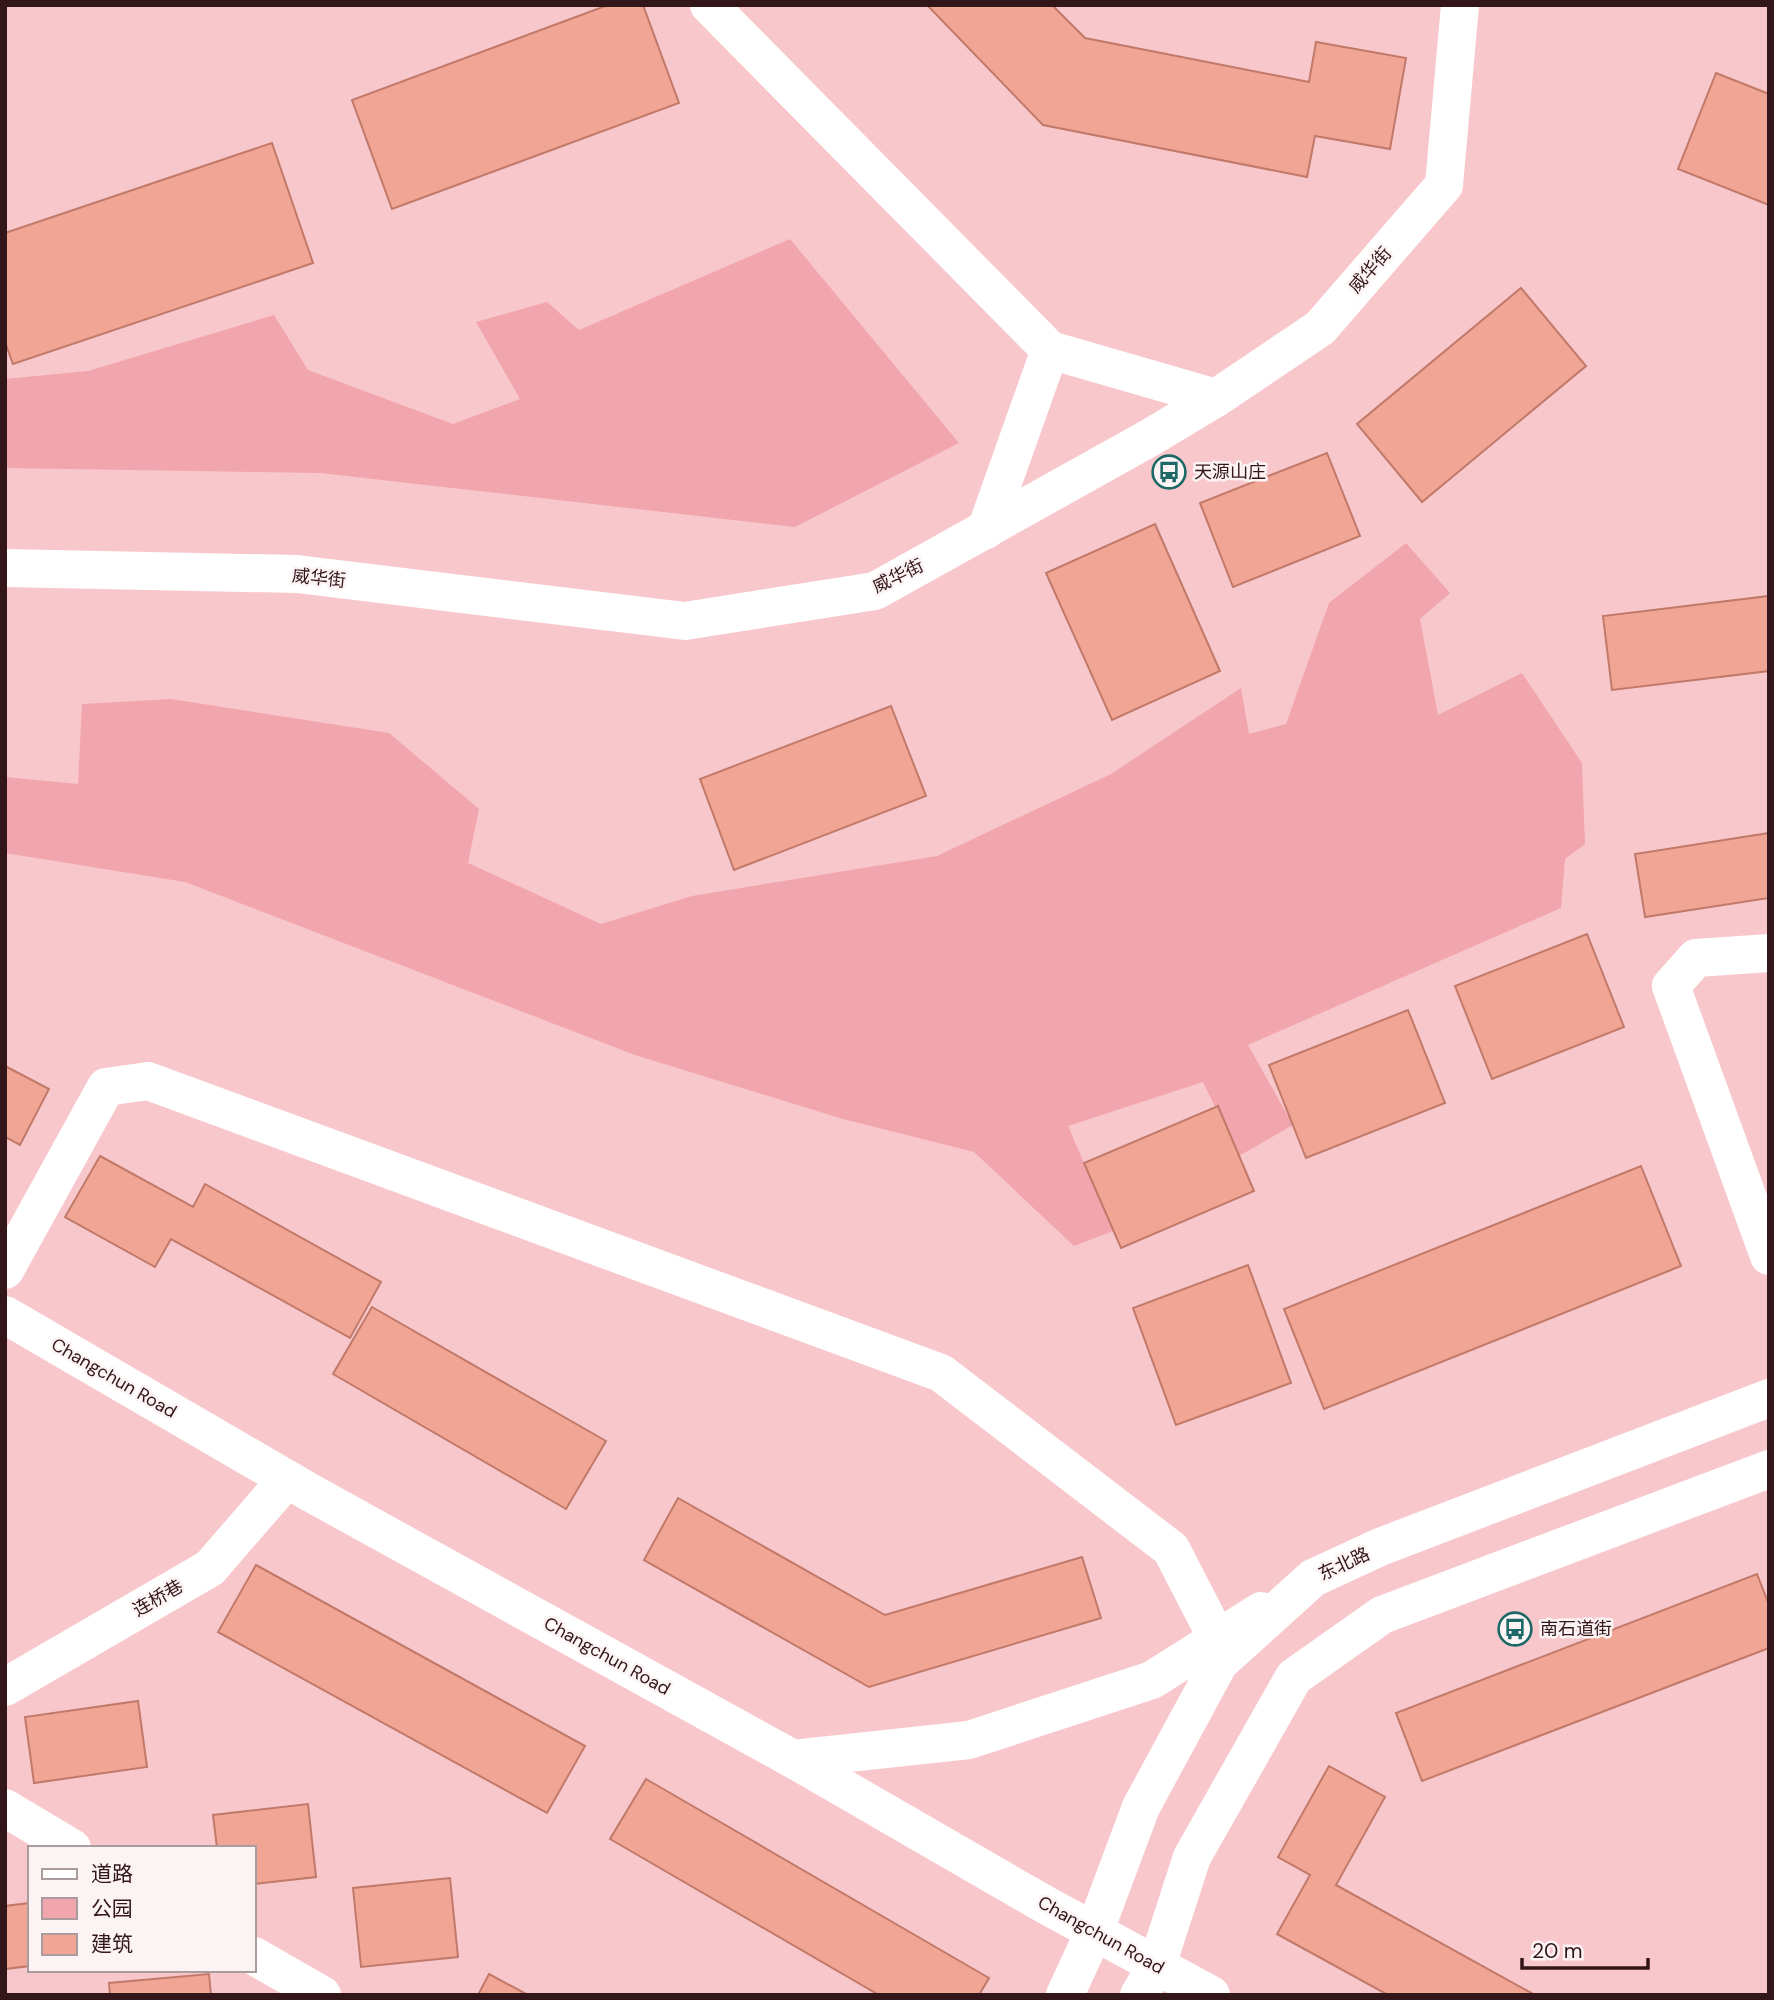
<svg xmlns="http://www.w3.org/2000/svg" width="1774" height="2000" viewBox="0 0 1774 2000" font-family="'DM Sans','Noto Sans SC',sans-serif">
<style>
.green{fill:#f1a5ad}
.building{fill:#f1a594;stroke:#c1796a;stroke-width:2}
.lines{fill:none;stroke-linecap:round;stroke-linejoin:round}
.street{stroke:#fff;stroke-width:38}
.secondary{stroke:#fff;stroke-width:38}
.primary{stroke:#fff;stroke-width:38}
.labels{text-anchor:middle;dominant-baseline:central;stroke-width:5;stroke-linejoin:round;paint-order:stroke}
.street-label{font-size:18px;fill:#33161a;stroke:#fcf4f4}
.poi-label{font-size:18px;fill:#33161a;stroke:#fcf4f4;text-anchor:start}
</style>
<rect width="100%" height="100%" fill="#f8c7cb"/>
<!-- green -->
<g class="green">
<path d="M 790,239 L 959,443 L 795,527 L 320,473 L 5,468 L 5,379 L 88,371 L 274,315 L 308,370 L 453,424 L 520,399 L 476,322 L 547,302 L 579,330 Z"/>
<path d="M 1406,543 L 1450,593 L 1420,619 L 1438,715 L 1522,673 L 1582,763 L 1585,844 L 1565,859 L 1561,908 L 1248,1045 L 1293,1125 L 1239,1156 L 1203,1082 L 1068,1126 L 1113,1231 L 1074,1246 L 974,1152 L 843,1119 L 635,1055 L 185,882 L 5,853 L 5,777 L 78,784 L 82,704 L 171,699 L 389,733 L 479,809 L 468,863 L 601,924 L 692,896 L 937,856 L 1111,774 L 1241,688 L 1249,734 L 1286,724 L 1329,603 Z"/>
</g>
<!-- building -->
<g class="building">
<path d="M 608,5 L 643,5 L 679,103 L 392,209 L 352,100 Z"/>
<path d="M 927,5 L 1052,5 L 1085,38 L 1309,82 L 1316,42 L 1406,58 L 1390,149 L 1315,136 L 1307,177 L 1043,125 Z"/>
<path d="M 1716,73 L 1769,94 L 1769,205 L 1678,169 Z"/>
<path d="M 272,143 L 313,263 L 13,364 L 5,342 L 5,233 Z"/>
<path d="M 1521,288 L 1586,366 L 1422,502 L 1357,424 Z"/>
<path d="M 1327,453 L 1360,536 L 1233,587 L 1200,503 Z"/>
<path d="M 1155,524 L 1220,671 L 1112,720 L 1046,573 Z"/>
<path d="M 1769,596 L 1769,671 L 1612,690 L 1603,616 Z"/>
<path d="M 891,706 L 926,796 L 734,870 L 700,779 Z"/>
<path d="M 1769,833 L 1769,898 L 1645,917 L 1635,854 Z"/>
<path d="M 1587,934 L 1624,1027 L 1492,1079 L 1455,986 Z"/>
<path d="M 1408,1010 L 1445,1103 L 1306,1158 L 1269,1065 Z"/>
<path d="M 5,1066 L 49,1089 L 20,1145 L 5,1137 Z"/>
<path d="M 1218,1106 L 1254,1191 L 1121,1248 L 1084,1163 Z"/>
<path d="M 100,1156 L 193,1207 L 205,1184 L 381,1282 L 350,1338 L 171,1239 L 155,1267 L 65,1217 Z"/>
<path d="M 1641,1166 L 1681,1266 L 1324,1409 L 1284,1309 Z"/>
<path d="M 1248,1265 L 1291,1383 L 1176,1425 L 1133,1308 Z"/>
<path d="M 372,1307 L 606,1441 L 566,1509 L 333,1374 Z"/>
<path d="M 678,1498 L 885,1615 L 1082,1557 L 1101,1618 L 869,1687 L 644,1560 Z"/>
<path d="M 256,1565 L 585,1746 L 547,1813 L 218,1632 Z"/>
<path d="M 1757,1574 L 1769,1605 L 1769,1648 L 1422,1781 L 1396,1713 Z"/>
<path d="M 138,1701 L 147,1767 L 34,1783 L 25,1717 Z"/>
<path d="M 1329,1766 L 1385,1797 L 1336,1885 L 1535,1995 L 1388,1995 L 1277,1934 L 1310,1875 L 1278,1857 Z"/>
<path d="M 646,1779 L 989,1978 L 979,1995 L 879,1995 L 610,1839 Z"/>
<path d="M 308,1804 L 316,1877 L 254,1884 L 254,1848 L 217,1848 L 213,1815 Z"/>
<path d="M 450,1878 L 458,1957 L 361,1967 L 353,1888 Z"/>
<path d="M 30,1903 L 30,1966 L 5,1969 L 5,1906 Z"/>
<path d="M 209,1974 L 211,1995 L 110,1995 L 109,1983 Z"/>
<path d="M 489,1974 L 528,1995 L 478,1995 Z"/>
</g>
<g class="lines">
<!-- street -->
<g class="street">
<path d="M 709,5 L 1050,350 L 1216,398"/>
<path d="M 986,530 L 1050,350"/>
<path d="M 5,568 L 297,574 L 685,621 L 875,591 L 1151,437 L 1216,398 L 1320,328 L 1444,185 L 1460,5"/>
<path d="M 1769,953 L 1696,958 L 1671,986 L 1769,1256"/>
<path d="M 5,1270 L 106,1087 L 148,1081 L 941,1373 L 1171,1549 L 1217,1638"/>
<path d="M 5,1687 L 210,1568 L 287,1479"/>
<path d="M 5,1808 L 72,1848"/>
<path d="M 254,1956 L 322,1995"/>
</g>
<!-- secondary -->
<g class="secondary">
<path d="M 793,1759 L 969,1740 L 1152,1680 L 1261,1611"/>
<path d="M 1065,1995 L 1095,1930"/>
<path d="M 1139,1995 L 1157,1965"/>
</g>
<!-- primary -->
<g class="primary">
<path d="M 5,1315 L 311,1493 L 793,1759 L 1044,1904 L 1211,1995"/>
<path d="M 1095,1930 L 1141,1807 L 1219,1663 L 1313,1578 L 1380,1547 L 1769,1398"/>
<path d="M 1157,1965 L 1192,1857 L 1294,1677 L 1382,1615 L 1769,1469"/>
</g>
</g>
<!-- icons -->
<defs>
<symbol id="bus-ring" viewBox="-11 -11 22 22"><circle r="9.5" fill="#fcf4f4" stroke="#1b6866" stroke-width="1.5"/><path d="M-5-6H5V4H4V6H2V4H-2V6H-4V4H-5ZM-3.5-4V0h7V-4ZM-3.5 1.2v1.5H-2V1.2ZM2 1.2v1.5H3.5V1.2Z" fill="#1b6866"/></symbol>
</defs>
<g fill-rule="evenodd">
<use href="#bus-ring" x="1150" y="453" width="38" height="38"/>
<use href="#bus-ring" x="1496" y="1610" width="38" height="38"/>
</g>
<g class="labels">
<!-- street labels -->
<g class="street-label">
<text transform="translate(1370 270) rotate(-49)">威华街</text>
<text transform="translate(898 576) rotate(-26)">威华街</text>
<text transform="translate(319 578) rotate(6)">威华街</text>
<text transform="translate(114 1378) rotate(30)">Changchun Road</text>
<text transform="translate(1344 1564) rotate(-25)">东北路</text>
<text transform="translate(158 1598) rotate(-30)">连桥巷</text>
<text transform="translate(607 1656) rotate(29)">Changchun Road</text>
<text transform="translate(1101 1935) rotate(29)">Changchun Road</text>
</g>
<!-- poi labels -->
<g class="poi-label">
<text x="1194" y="472">天源山庄</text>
<text x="1540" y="1629">南石道街</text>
</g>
</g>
<!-- border -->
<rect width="1774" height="2000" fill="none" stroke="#33161a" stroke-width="14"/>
<!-- legend -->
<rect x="28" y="1846" width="228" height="126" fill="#fcf4f4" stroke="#ac9b9d" stroke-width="2"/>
<rect x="42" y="1869" width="35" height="10" fill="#ffffff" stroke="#ac9b9d" stroke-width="2"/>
<text x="91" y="1881" font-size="21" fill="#33161a">道路</text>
<rect x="42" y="1898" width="35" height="21" fill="#f1a5ad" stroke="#ac9b9d" stroke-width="2"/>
<text x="91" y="1916" font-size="21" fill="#33161a">公园</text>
<rect x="42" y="1934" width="35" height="21" fill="#f1a594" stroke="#ac9b9d" stroke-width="2"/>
<text x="91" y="1951" font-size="21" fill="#33161a">建筑</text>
<!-- scale -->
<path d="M1522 1958v10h126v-10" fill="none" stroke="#33161a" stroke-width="3.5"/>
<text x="1532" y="1958" font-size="21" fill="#33161a" stroke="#fcf4f4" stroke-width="5" paint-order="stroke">20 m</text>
</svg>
